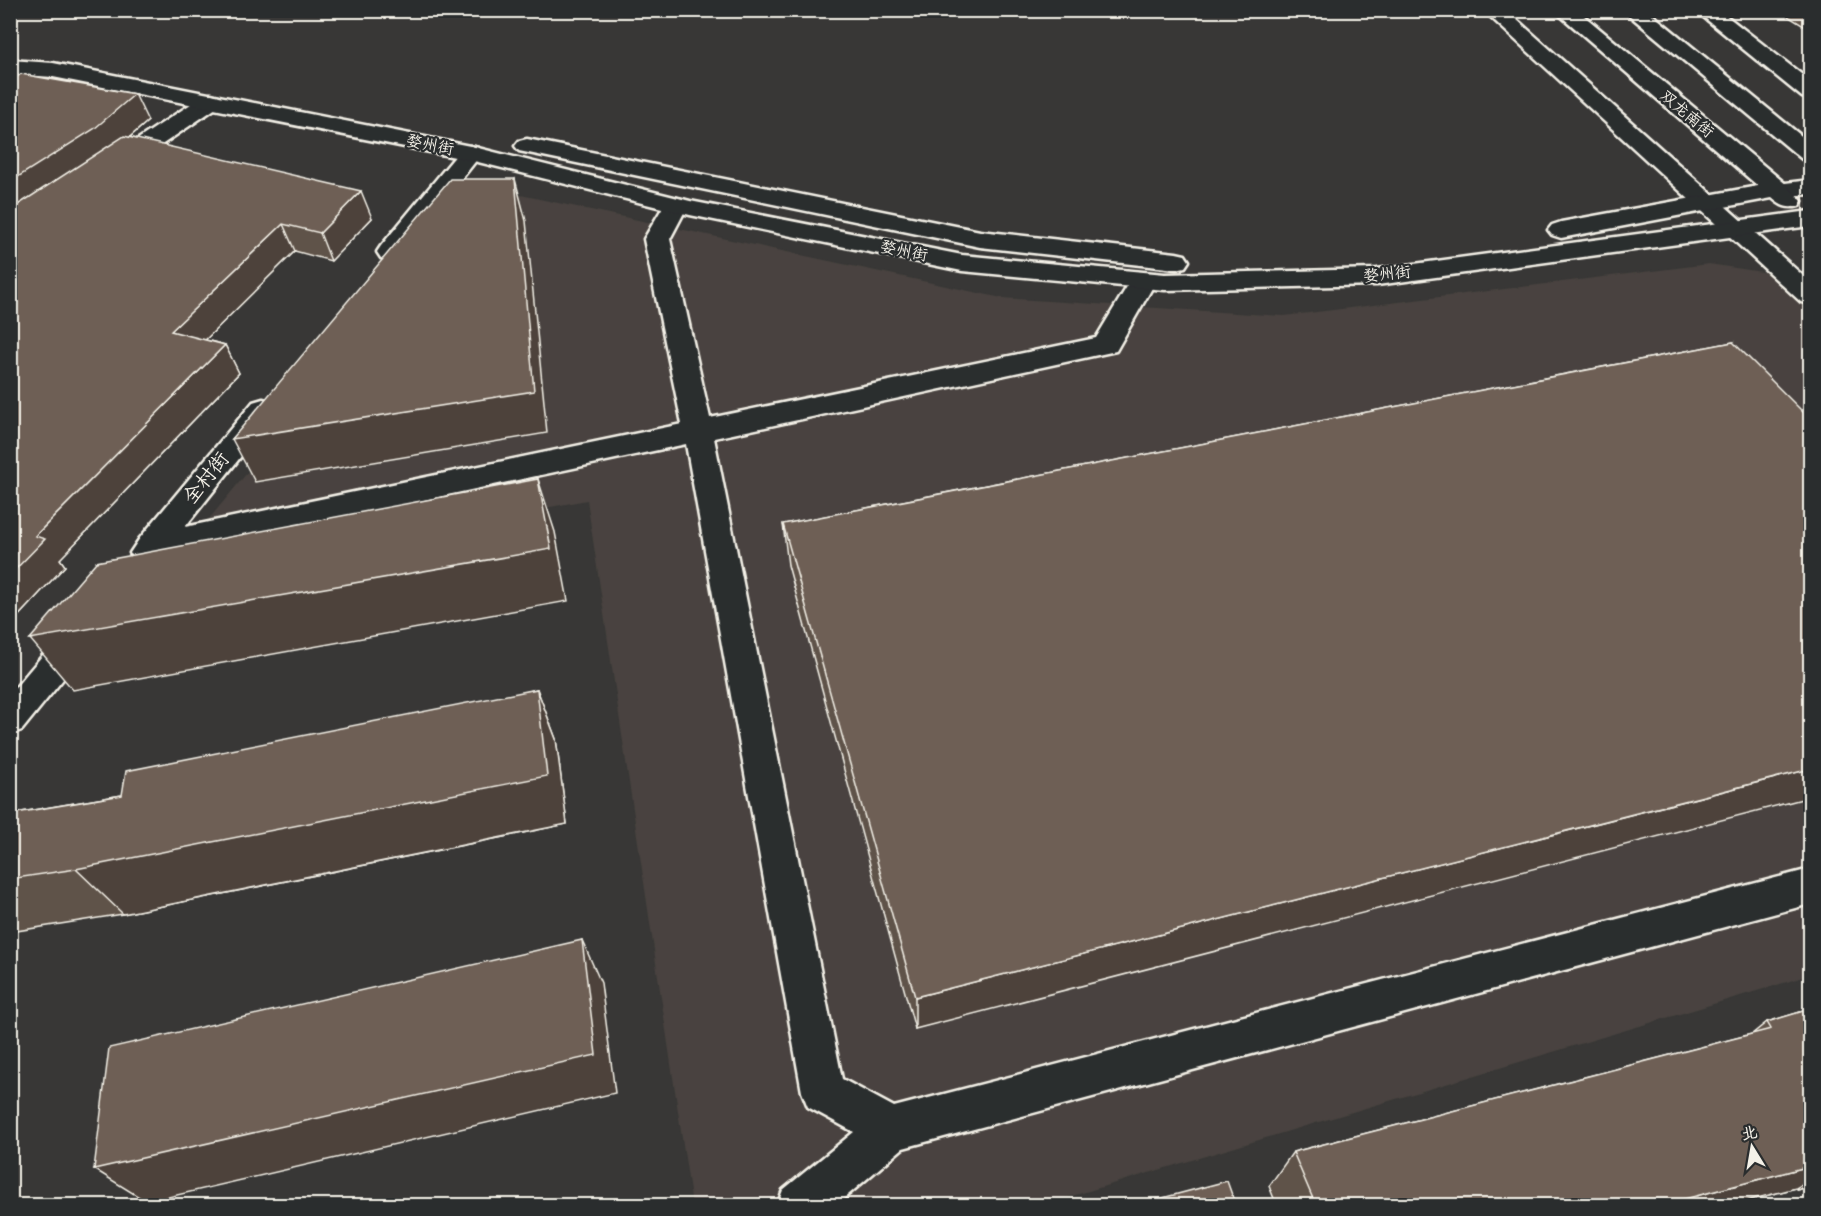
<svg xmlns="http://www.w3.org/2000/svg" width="1821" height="1216" viewBox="0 0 1821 1216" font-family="Pangolin,'LXGW WenKai TC',sans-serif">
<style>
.built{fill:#48433f}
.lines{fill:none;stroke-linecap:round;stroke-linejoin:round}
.minor-casing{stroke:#f4f1e8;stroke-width:5}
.major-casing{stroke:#f4f1e8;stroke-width:5}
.minor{fill:#2a2d2e;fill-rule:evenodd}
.major{fill:#2a2d2e;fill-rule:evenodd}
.wall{fill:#5f5248;stroke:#f4f1e8;stroke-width:1.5}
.shaded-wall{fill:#4d423b;stroke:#f4f1e8;stroke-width:1.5}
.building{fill:#6e5f54;stroke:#f4f1e8;stroke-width:1.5}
.labels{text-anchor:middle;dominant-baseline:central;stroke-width:4.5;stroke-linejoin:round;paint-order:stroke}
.far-street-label{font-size:16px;fill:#f4f1e8;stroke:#2a2d2e}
.street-label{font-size:20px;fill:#f4f1e8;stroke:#2a2d2e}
</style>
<rect width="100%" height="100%" fill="#383736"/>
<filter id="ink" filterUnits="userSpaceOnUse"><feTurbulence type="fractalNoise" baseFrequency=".0167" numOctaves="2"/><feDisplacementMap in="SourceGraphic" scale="12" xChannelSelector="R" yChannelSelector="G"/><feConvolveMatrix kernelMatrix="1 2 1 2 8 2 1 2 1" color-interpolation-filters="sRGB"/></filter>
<g filter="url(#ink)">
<!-- built -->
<path class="built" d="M 483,187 L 1002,298 L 1284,316 L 1709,264 L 1769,273 L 1810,310 L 1810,975 L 1042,1205 L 692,1205 L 587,500 L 157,582 Z"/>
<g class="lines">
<defs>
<g id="minor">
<path d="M 1483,10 L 1506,10 L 1810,282 L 1810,304 L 1801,302 Z"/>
<path d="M 1695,10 L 1719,10 L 1810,81 L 1810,99 L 1802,97 Z"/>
<path d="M 211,94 L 219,96 L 222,101 L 219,106 L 123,171 L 114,173 L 105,171 L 102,166 L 105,161 L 203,96 Z"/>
<path d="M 470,146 L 478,148 L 482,153 L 399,258 L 390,260 L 381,258 L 377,252 L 381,246 L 462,148 Z"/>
<path d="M 1810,180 L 1810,194 L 1778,197 L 1769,195 L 1766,190 L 1769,185 Z"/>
<path d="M 676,198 L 685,200 L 688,205 L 670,239 L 710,418 L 1096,338 L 1134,275 L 1143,273 L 1152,275 L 1156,281 L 1116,351 L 714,438 L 842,1079 L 894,1107 L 1810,869 L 1810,904 L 903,1148 L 835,1206 L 777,1206 L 783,1190 L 854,1132 L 808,1107 L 802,1092 L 686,444 L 162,556 C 154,565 146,565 135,561 L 130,553 L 140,538 L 253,402 L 263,399 L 273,402 L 277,409 L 273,416 L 185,527 L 682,424 L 644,239 L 667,200 Z"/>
<path d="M 81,620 L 93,624 L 98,633 L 93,642 L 22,730 L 10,734 L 10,694 L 69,624 Z"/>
</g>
<g id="major">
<path d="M 1554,10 L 1577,10 L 1787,185 L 1802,201 L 1799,206 C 1787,209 1781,206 1772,198 L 1561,238 L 1552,235 L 1548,230 L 1552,225 L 1561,222 L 1758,186 Z"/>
<path d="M 1623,10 L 1647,10 L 1810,143 L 1810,161 L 1802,159 Z"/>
<path d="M 10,60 L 53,63 L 470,146 L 690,201 L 962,255 L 1165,274 L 1377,269 L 1810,211 L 1810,226 L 1377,285 L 1165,290 L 962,271 L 690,215 L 470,160 L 53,77 L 10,74 Z"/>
<path d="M 527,139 L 980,231 L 1176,253 L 1185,255 L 1189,261 L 1185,267 L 1176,269 L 980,247 L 519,151 L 515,146 L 519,141 Z"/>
</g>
</defs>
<!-- minor casing -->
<use href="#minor" class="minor-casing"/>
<!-- major casing -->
<use href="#major" class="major-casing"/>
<!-- minor -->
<use href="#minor" class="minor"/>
<!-- major -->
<use href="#major" class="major"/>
</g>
<!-- wall -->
<g class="wall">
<path d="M 1778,10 L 1810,10 L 1810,30 Z"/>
<path d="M 10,82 L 148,121 L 130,137 L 372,218 L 331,261 L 295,251 L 205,340 L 225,345 L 239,373 L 60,559 L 65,566 L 10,625 Z"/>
<path d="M 1733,342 L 915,1029 L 788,565 L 783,524 Z"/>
<path d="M 537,689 L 556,739 L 567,824 L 123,914 L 10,932 L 10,814 L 122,795 Z"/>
<path d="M 1810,1009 L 1810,1186 L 1798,1190 L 1796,1188 L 1727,1206 L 1277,1206 L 1269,1186 L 1293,1152 L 1752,1034 L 1767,1022 Z"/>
</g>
<!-- shaded-wall -->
<g class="shaded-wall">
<path d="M 135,94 L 148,121 L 108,156 L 10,220 L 10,182 Z"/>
<path d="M 515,179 L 526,221 L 547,433 L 255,482 L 232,439 Z"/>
<path d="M 361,191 L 372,218 L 331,261 L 320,233 Z"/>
<path d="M 283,224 L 295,251 L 186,359 L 171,331 Z"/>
<path d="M 225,345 L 239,373 L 60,559 L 65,566 L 10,625 L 10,575 L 35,536 Z"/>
<path d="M 538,479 L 555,532 L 568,601 L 73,690 L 30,639 Z"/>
<path d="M 537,689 L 556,739 L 567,824 L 123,914 L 76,869 Z"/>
<path d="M 1810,769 L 1810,797 L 915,1029 L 915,997 Z"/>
<path d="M 582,940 L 601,983 L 615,1093 L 147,1202 L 94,1169 Z"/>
<path d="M 1810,1166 L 1810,1180 L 1796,1188 L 1727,1206 L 1658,1206 Z"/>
<path d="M 1810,1183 L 1810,1186 L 1798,1190 Z"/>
</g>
<!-- building -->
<g class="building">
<path d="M 21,74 L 135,94 L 94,129 L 10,182 L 10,82 Z"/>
<path d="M 124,136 L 361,191 L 320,233 L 283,224 L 171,331 L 225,345 L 35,536 L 45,539 L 10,575 L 10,210 Z"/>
<path d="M 450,179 L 515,179 L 534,391 L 232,439 Z"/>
<path d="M 1733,342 L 1810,419 L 1810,769 L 915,997 L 783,524 Z"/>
<path d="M 538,479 L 551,549 L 30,639 L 96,562 Z"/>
<path d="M 537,689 L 547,776 L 76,869 L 10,879 L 10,814 L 122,795 L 126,771 Z"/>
<path d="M 582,940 L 596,1055 L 94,1169 L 109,1048 Z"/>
<path d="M 1810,1009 L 1810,1166 L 1658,1206 L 1316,1206 L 1293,1152 L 1771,1029 L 1767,1022 Z"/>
<path d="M 1227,1181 L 1236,1206 L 1132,1206 Z"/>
</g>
</g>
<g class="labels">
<!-- far-street labels -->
<g class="far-street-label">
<text transform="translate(1687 114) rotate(40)">双龙南街</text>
<text transform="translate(430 145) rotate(11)">婺州街</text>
<text transform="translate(904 251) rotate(11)">婺州街</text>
<text transform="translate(1387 274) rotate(-6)">婺州街</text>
</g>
<!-- street labels -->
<g class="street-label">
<text transform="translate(206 478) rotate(-51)">全村街</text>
</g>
</g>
<!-- margin -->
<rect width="1821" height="1216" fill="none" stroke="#2a2d2e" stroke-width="36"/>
<rect x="18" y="18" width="1785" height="1180" fill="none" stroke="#f4f1e8" stroke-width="2" filter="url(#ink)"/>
<!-- north arrow -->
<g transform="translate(1752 1147) rotate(349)" stroke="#2a2d2e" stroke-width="4.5" paint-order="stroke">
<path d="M0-4.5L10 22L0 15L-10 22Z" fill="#f4f1e8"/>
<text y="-9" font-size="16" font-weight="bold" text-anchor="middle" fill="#f4f1e8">北</text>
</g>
</svg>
